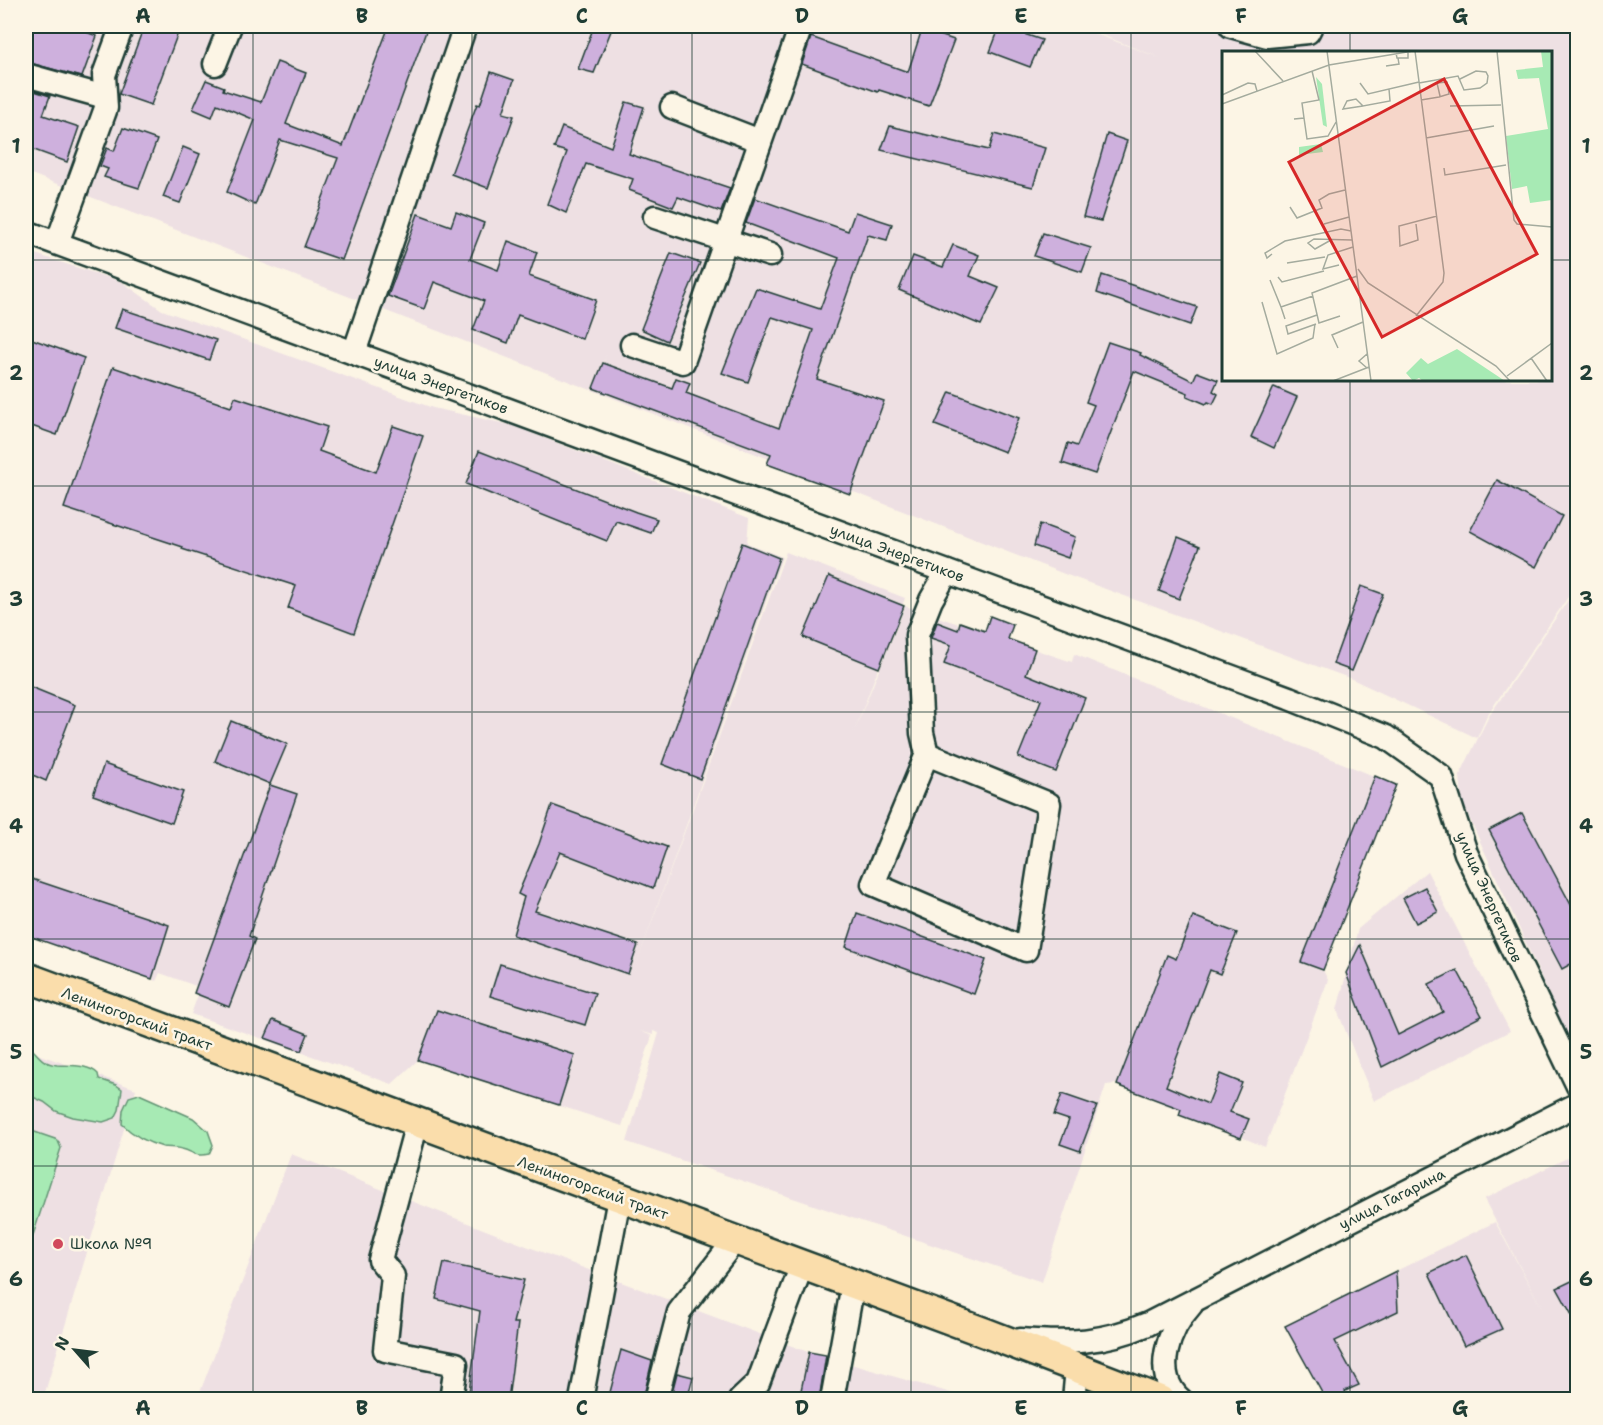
<svg xmlns="http://www.w3.org/2000/svg" width="1603" height="1425" viewBox="0 0 1603 1425" font-family="'Shantell Sans',sans-serif">
<style>
.built{fill:#eee0e3;fill-rule:evenodd}
.green{fill:#a7eab4;stroke:#639474;stroke-width:1.5}
.building{fill:#ceb0dd;stroke:#1f3d34;stroke-width:1.5}
.lines{fill:none;stroke-linecap:round;stroke-linejoin:round}
.minor-casing{stroke:#1f3d34;stroke-width:27}
.major-casing{stroke:#1f3d34;stroke-width:33}
.minor{stroke:#fcf5e5;stroke-width:22}
.major{stroke:#faddab;stroke-width:28}
.grid{fill:none;stroke:#1f3d34;stroke-width:1.5;stroke-opacity:0.55}
.poi-dot{fill:#d1495b;stroke:#fcf5e5;stroke-width:2}
.labels{text-anchor:middle;dominant-baseline:central;stroke-width:5;stroke-linejoin:round;paint-order:stroke}
.street-label{font-size:15px;fill:#1f3d34;stroke:#fcf5e5}
.poi-label{font-size:15px;fill:#1f3d34;stroke:#fcf5e5;text-anchor:start}
.inset-road{fill:none;stroke:#a4ab9e;stroke-width:1.5}
.view{fill:#d62828;fill-opacity:0.15;stroke:#d62828;stroke-width:3}
.inset-edge{fill:none;stroke:#1f3d34;stroke-width:3}
.neatline{fill:none;stroke:#1f3d34;stroke-width:2}
.grid-label{font-size:20px;text-anchor:middle;font-weight:bold;fill:#1f3d34}
</style>
<rect width="100%" height="100%" fill="#fcf5e5"/>
<filter id="ink" filterUnits="userSpaceOnUse"><feTurbulence type="fractalNoise" baseFrequency=".0167" numOctaves="2"/><feDisplacementMap in="SourceGraphic" scale="12" xChannelSelector="R" yChannelSelector="G"/><feConvolveMatrix kernelMatrix="1 2 1 2 8 2 1 2 1" color-interpolation-filters="sRGB"/></filter>
<g filter="url(#ink)">
<!-- built -->
<g class="built">
<path d="M 26,26 L 1074,26 L 1163,59 L 1079,26 L 1577,26 L 1577,584 L 1488,714 L 1477,738 L 1352,679 L 1067,575 L 592,390 L 607,354 L 591,390 L 26,172 ZM 1224,52 L 1550,52 L 1550,380 L 1224,380 Z"/>
<path d="M 26,251 L 122,282 L 162,310 L 433,408 L 511,425 L 749,518 L 747,543 L 782,557 L 634,971 L 786,552 L 905,598 L 854,732 L 905,606 L 1072,662 L 1074,654 L 1396,785 L 1323,970 L 1328,980 L 1265,1147 L 1117,1084 L 1106,1085 L 1042,1282 L 627,1142 L 659,1033 L 653,1031 L 653,1035 L 640,1031 L 652,1036 L 622,1126 L 418,1060 L 392,1084 L 191,1014 L 198,995 L 196,986 L 160,973 L 156,981 L 26,931 Z"/>
<path d="M 1577,587 L 1578,1055 L 1577,1056 L 1469,817 L 1462,799 L 1460,775 L 1489,716 Z"/>
<path d="M 1427,871 L 1510,1031 L 1374,1101 L 1337,1010 L 1358,929 Z"/>
<path d="M 26,1050 L 136,1089 L 43,1399 L 26,1400 Z"/>
<path d="M 1577,1153 L 1577,1399 L 1326,1399 L 1285,1326 L 1495,1222 L 1544,1312 L 1484,1199 Z"/>
<path d="M 291,1154 L 557,1258 L 808,1352 L 805,1367 L 809,1352 L 972,1399 L 197,1400 Z"/>
</g>
<!-- green -->
<g class="green">
<path d="M 26,1044 C 38,1052 39,1063 57,1065 C 70,1066 88,1064 98,1074 L 99,1079 L 116,1085 L 122,1089 L 119,1110 L 115,1118 L 103,1122 L 73,1117 L 56,1111 L 44,1102 L 26,1094 Z"/>
<path d="M 139,1094 L 193,1118 L 208,1131 L 213,1145 L 209,1154 C 194,1157 194,1152 182,1149 C 176,1147 169,1148 163,1147 C 148,1143 133,1135 122,1124 L 123,1110 L 129,1097 Z"/>
<path d="M 26,1129 L 55,1139 L 58,1141 L 61,1148 L 26,1257 Z"/>
</g>
<!-- building -->
<g class="building">
<path d="M 34,26 L 69,26 L 97,36 L 82,77 L 26,62 L 26,49 Z"/>
<path d="M 144,26 L 168,26 L 179,30 L 151,105 L 119,94 Z"/>
<path d="M 389,26 L 428,26 L 342,260 L 304,247 L 338,158 L 280,140 L 255,205 L 227,192 L 255,120 L 217,104 L 212,117 L 193,109 L 206,80 L 224,87 L 223,90 L 261,102 L 277,62 L 306,73 L 286,124 L 343,146 Z"/>
<path d="M 594,26 L 611,31 L 594,73 L 578,69 Z"/>
<path d="M 1000,26 L 1042,40 L 1030,67 L 990,52 Z"/>
<path d="M 922,29 L 954,40 L 929,106 L 879,90 L 878,92 L 802,64 L 811,37 L 908,72 Z"/>
<path d="M 491,72 L 514,80 L 503,113 L 514,116 L 488,188 L 451,174 L 477,104 L 480,105 Z"/>
<path d="M 31,90 L 50,96 L 43,115 L 79,127 L 67,162 L 26,147 L 26,107 Z"/>
<path d="M 626,102 L 644,107 L 629,154 L 730,188 L 721,212 L 678,197 L 673,207 L 629,190 L 633,179 L 586,164 L 566,213 L 547,204 L 567,152 L 554,148 L 562,127 L 611,147 Z"/>
<path d="M 890,126 L 989,150 L 994,134 L 1045,148 L 1033,187 L 881,150 Z"/>
<path d="M 123,128 L 157,140 L 139,188 L 104,177 L 108,169 L 100,166 L 107,148 L 114,151 Z"/>
<path d="M 1107,134 L 1127,141 L 1101,221 L 1083,217 Z"/>
<path d="M 183,147 L 200,154 L 180,203 L 163,197 Z"/>
<path d="M 755,198 L 848,231 L 855,212 L 892,224 L 887,240 L 868,235 L 817,379 L 884,401 L 850,494 L 767,464 L 771,454 L 593,388 L 603,363 L 672,388 L 676,378 L 690,383 L 686,393 L 779,428 L 813,330 L 772,317 L 748,382 L 722,373 L 756,288 L 820,309 L 839,258 L 746,223 Z"/>
<path d="M 456,212 L 484,223 L 470,259 L 498,270 L 508,241 L 537,252 L 529,276 L 596,300 L 582,339 L 518,315 L 508,343 L 473,330 L 484,301 L 434,282 L 424,309 L 388,296 L 418,214 L 451,226 Z"/>
<path d="M 1043,233 L 1091,248 L 1082,272 L 1034,256 Z"/>
<path d="M 953,245 L 979,255 L 970,276 L 999,288 L 981,325 L 899,290 L 913,256 L 943,267 Z"/>
<path d="M 671,253 L 700,263 L 667,341 L 641,329 Z"/>
<path d="M 1102,275 L 1197,307 L 1190,325 L 1097,293 Z"/>
<path d="M 122,309 L 216,340 L 209,360 L 115,328 Z"/>
<path d="M 32,339 L 84,358 L 57,435 L 26,424 L 26,353 Z"/>
<path d="M 1108,342 L 1141,353 L 1140,355 L 1193,381 L 1197,372 L 1218,380 L 1213,391 L 1218,394 L 1213,404 L 1208,402 L 1206,404 L 1187,396 L 1188,393 L 1134,371 L 1095,474 L 1062,463 L 1068,443 L 1077,446 L 1094,405 L 1086,402 Z"/>
<path d="M 113,367 L 231,407 L 235,397 L 327,427 L 319,451 L 376,472 L 393,426 L 423,436 L 354,633 L 288,608 L 296,586 L 182,549 L 183,547 L 64,508 Z"/>
<path d="M 1274,387 L 1297,397 L 1274,448 L 1251,437 Z"/>
<path d="M 950,392 L 1019,418 L 1005,452 L 935,425 Z"/>
<path d="M 479,451 L 636,512 L 657,519 L 651,533 L 616,521 L 607,541 L 466,484 Z"/>
<path d="M 1497,480 L 1562,516 L 1536,567 L 1470,531 Z"/>
<path d="M 1040,524 L 1075,537 L 1068,558 L 1034,546 Z"/>
<path d="M 1178,537 L 1200,546 L 1179,599 L 1159,591 Z"/>
<path d="M 742,543 L 779,558 L 700,779 L 662,764 Z"/>
<path d="M 829,576 L 904,606 L 879,668 L 803,637 Z"/>
<path d="M 1361,586 L 1383,594 L 1352,671 L 1333,664 Z"/>
<path d="M 990,616 L 1013,625 L 1008,639 L 1035,649 L 1026,674 L 1085,698 L 1056,772 L 1018,757 L 1041,700 L 944,664 L 951,645 L 931,638 L 937,622 L 958,630 L 960,622 L 985,631 Z"/>
<path d="M 26,685 L 75,705 L 46,781 L 26,772 Z"/>
<path d="M 231,721 L 287,744 L 270,784 L 215,761 Z"/>
<path d="M 104,764 L 183,792 L 172,823 L 93,795 Z"/>
<path d="M 1375,776 L 1396,785 L 1323,970 L 1301,962 Z"/>
<path d="M 270,785 L 297,794 L 249,936 L 255,939 L 229,1007 L 194,993 Z"/>
<path d="M 552,805 L 667,847 L 653,888 L 560,852 L 535,911 L 638,945 L 628,974 L 513,935 L 524,897 L 518,894 L 539,844 Z"/>
<path d="M 1522,813 L 1578,918 L 1578,960 L 1562,969 L 1489,830 Z"/>
<path d="M 26,877 L 169,925 L 152,979 L 26,935 Z"/>
<path d="M 1425,887 L 1438,912 L 1416,923 L 1403,898 Z"/>
<path d="M 857,913 L 986,960 L 974,994 L 846,947 Z"/>
<path d="M 1193,916 L 1237,933 L 1220,974 L 1210,970 L 1166,1086 L 1208,1104 L 1220,1074 L 1242,1083 L 1230,1112 L 1249,1119 L 1241,1138 L 1179,1115 L 1181,1109 L 1117,1085 L 1167,955 L 1176,959 Z"/>
<path d="M 1360,945 L 1398,1035 L 1443,1012 L 1429,984 L 1457,970 L 1482,1016 L 1382,1067 L 1346,973 Z"/>
<path d="M 500,964 L 595,993 L 585,1025 L 490,996 Z"/>
<path d="M 437,1010 L 575,1055 L 559,1105 L 418,1060 Z"/>
<path d="M 273,1020 L 308,1034 L 301,1051 L 265,1038 Z"/>
<path d="M 1062,1094 L 1097,1106 L 1080,1151 L 1060,1144 L 1069,1120 L 1054,1115 Z"/>
<path d="M 1466,1255 L 1502,1329 L 1464,1346 L 1429,1273 Z"/>
<path d="M 444,1263 L 524,1280 L 513,1323 L 518,1323 L 508,1400 L 468,1400 L 480,1311 L 436,1299 Z"/>
<path d="M 1396,1271 L 1398,1311 L 1335,1341 L 1359,1385 L 1345,1391 L 1349,1400 L 1326,1400 L 1285,1326 Z"/>
<path d="M 1578,1278 L 1578,1326 L 1557,1288 Z"/>
<path d="M 621,1350 L 652,1361 L 643,1400 L 608,1400 Z"/>
<path d="M 809,1352 L 826,1355 L 819,1400 L 799,1400 Z"/>
<path d="M 677,1373 L 693,1377 L 687,1400 L 670,1400 Z"/>
</g>
<g class="lines">
<defs>
<g id="minor">
<path d="M 1231,26 L 1267,36 L 1308,32 L 1311,26"/>
<path d="M 215,64 L 230,26"/>
<path d="M 26,75 L 105,97"/>
<path d="M 672,107 L 760,141"/>
<path d="M 655,217 L 770,255"/>
<path d="M 26,232 L 1289,698 L 1386,737 L 1441,776 L 1466,853 L 1578,1086"/>
<path d="M 57,243 L 106,108 L 104,75 L 122,26"/>
<path d="M 632,345 L 683,362 L 801,26"/>
<path d="M 354,353 L 465,26"/>
<path d="M 927,754 L 1049,804 L 1026,950 L 873,884 L 927,754 L 922,733 L 917,635 L 931,600 L 947,572"/>
<path d="M 417,1123 L 380,1260 L 393,1276 L 385,1350 L 456,1364 L 451,1400"/>
<path d="M 1020,1340 C 1068,1344 1103,1343 1148,1324 L 1578,1104"/>
<path d="M 581,1400 L 619,1198"/>
<path d="M 656,1400 L 679,1312 L 735,1240"/>
<path d="M 740,1400 L 758,1383 L 802,1265"/>
<path d="M 832,1400 L 853,1284"/>
<path d="M 1074,1400 L 1077,1368"/>
<path d="M 1181,1400 C 1151,1374 1169,1329 1191,1305"/>
</g>
<path id="major" d="M 26,977 L 986,1333 L 1160,1400"/>
</defs>
<!-- minor casing -->
<use href="#minor" class="minor-casing"/>
<!-- major casing -->
<use href="#major" class="major-casing"/>
<!-- minor -->
<use href="#minor" class="minor"/>
<!-- major -->
<use href="#major" class="major"/>
</g>
</g>
<!-- grid -->
<path class="grid" d="M 253,26 L 253,1400M 472,26 L 472,1400M 692,26 L 692,1400M 911,26 L 911,1400M 1131,26 L 1131,1400M 1350,26 L 1350,52M 26,260 L 1224,260M 1550,260 L 1578,260M 1350,380 L 1350,1400M 26,486 L 1578,486M 26,712 L 1578,712M 26,939 L 1578,939M 26,1166 L 1578,1166"/>
<!-- markers -->
<circle class="poi-dot" cx="58" cy="1244" r="6"/>
<g class="labels">
<!-- street labels -->
<g class="street-label">
<text transform="translate(441 385) rotate(20)">улица Энергетиков</text>
<text transform="translate(897 553) rotate(20)">улица Энергетиков</text>
<text transform="translate(1489 897) rotate(66)">улица Энергетиков</text>
<text transform="translate(137 1019) rotate(20)">Лениногорский тракт</text>
<text transform="translate(593 1188) rotate(20)">Лениногорский тракт</text>
<text transform="translate(1392 1199) rotate(-27)">улица Гагарина</text>
</g>
<!-- poi labels -->
<g class="poi-label">
<text x="70" y="1244">Школа №9</text>
</g>
</g>
<!-- overview -->
<g transform="translate(1222 51)">
<rect width="330" height="330" fill="#fcf5e5"/>
<path d="M 319,0 L 330,0 L 330,149 L 308,152 L 305,135 L 290,138 L 284,85 L 326,78 L 317,27 L 296,28 L 294,19 L 321,16 ZM 94,26 L 100,33 L 105,76 L 101,74 ZM 99,93 L 101,101 L 77,104 L 77,96 ZM 235,298 L 283,330 L 201,330 L 197,327 L 191,330 L 184,322 L 199,307 L 206,313 Z" fill="#a7eab4"/>
<path class="inset-road" d="M 33,0 L 61,30M 105,0 L 149,330M 193,0 L 222,222 L 221,231 L 194,265M 275,0 L 292,169 L 295,173 L 330,176M 174,2 L 175,7 L 186,7 L 186,1M 164,15 L 177,13 L 176,7M 138,32 L 146,43 L 197,31M 197,32 L 236,25 L 242,39 L 258,37 L 265,32 L 266,25 L 264,21 L 254,20 L 238,28M 0,44 L 26,32 L 33,33 L 35,40M 199,49 L 217,46 L 227,43 L 225,31 L 215,32 L 218,45M 0,53 L 107,14 L 191,0M 141,55 L 121,58 L 125,50 L 134,48 L 141,55 L 168,50 L 167,38M 228,55 L 279,54M 82,67 L 85,88 L 106,85 L 114,71M 72,68 L 82,67 L 80,52 L 97,49 L 90,20M 204,87 L 272,75M 222,117 L 223,124 L 284,114M 68,156 L 75,167 L 100,157 L 97,149 L 107,143 L 123,139M 102,173 L 127,166M 194,173 L 196,189 L 178,195 L 177,175 L 215,165M 109,189 L 93,198 L 86,192 L 92,188 L 130,189M 50,203 L 45,207 L 43,202 L 63,190 L 119,178 L 129,180M 65,212 L 103,206M 117,214 L 101,218 L 106,204 L 131,196M 136,218 L 146,232 L 274,315 L 288,330M 56,226 L 60,231 L 102,220M 48,229 L 59,256M 40,251 L 55,303 L 91,287 L 93,273M 118,265 L 97,272 L 90,242 L 135,225M 63,268 L 59,256 L 91,245M 94,273 L 66,283 L 64,275 L 95,264M 116,297 L 110,284 L 141,271M 309,307 L 325,330M 145,317 L 137,310 L 145,303M 285,325 L 330,292M 111,330 L 147,316"/>
<path class="view" d="M 222,28 L 315,203 L 160,286 L 67,111 Z"/>
<rect width="330" height="330" class="inset-edge"/>
</g>
<!-- margin -->
<rect width="1603" height="1425" fill="none" stroke="#fcf5e5" stroke-width="66"/>
<!-- north arrow -->
<g transform="translate(75 1350) rotate(298)" stroke="#fcf5e5" stroke-width="4.5" paint-order="stroke">
<path d="M0-4.5L10 22L0 15L-10 22Z" fill="#1f3d34"/>
<text y="-9" font-size="16" font-weight="bold" text-anchor="middle" fill="#1f3d34">N</text>
</g>
<rect x="33" y="33" width="1537" height="1359" class="neatline"/>
<g class="grid-label">
<text x="143" y="23">A</text>
<text x="362" y="23">B</text>
<text x="582" y="23">C</text>
<text x="802" y="23">D</text>
<text x="1021" y="23">E</text>
<text x="1241" y="23">F</text>
<text x="1460" y="23">G</text>
<text x="16" y="153">1</text>
<text x="1586" y="153">1</text>
<text x="16" y="380">2</text>
<text x="1586" y="380">2</text>
<text x="16" y="606">3</text>
<text x="1586" y="606">3</text>
<text x="16" y="833">4</text>
<text x="1586" y="833">4</text>
<text x="16" y="1059">5</text>
<text x="1586" y="1059">5</text>
<text x="16" y="1286">6</text>
<text x="1586" y="1286">6</text>
<text x="143" y="1415">A</text>
<text x="362" y="1415">B</text>
<text x="582" y="1415">C</text>
<text x="802" y="1415">D</text>
<text x="1021" y="1415">E</text>
<text x="1241" y="1415">F</text>
<text x="1460" y="1415">G</text>
</g>
</svg>
